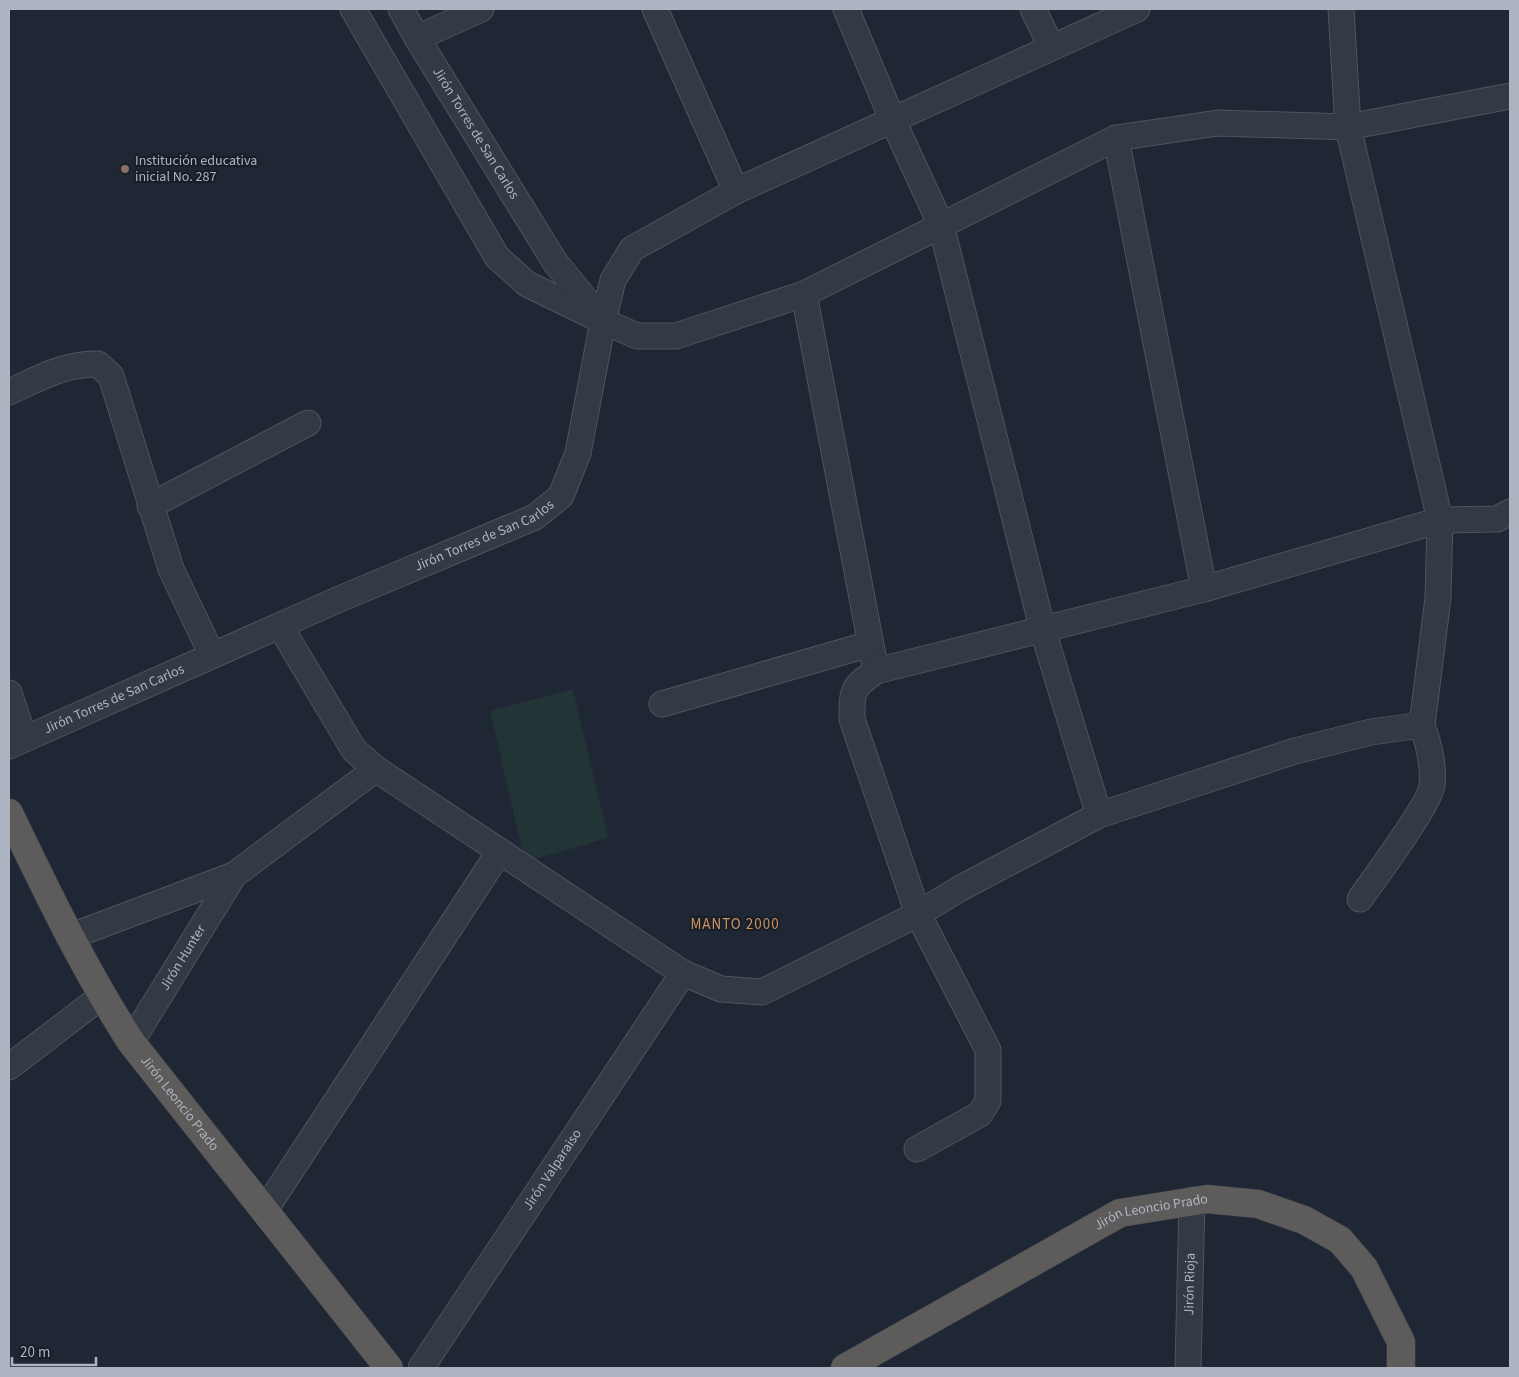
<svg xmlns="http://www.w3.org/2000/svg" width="1519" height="1377" viewBox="0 0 1519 1377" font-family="'Source Sans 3',sans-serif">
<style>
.green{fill:#233436}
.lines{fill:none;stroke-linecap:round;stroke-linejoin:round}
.minor-casing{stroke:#4e5460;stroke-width:27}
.trunk-casing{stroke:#3b414c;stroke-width:29}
.minor{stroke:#333a44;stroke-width:25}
.trunk{stroke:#5e5c5b;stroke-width:28}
.education-dot{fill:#8d6e63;stroke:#191f29;stroke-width:2}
.labels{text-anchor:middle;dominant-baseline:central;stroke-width:4.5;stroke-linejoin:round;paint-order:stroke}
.street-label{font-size:14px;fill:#adb4c2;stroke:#191f29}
.poi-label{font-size:14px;fill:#adb4c2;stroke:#191f29;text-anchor:start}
.neighbourhood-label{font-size:15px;letter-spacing:1px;fill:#ca9360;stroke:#191f29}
</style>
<rect width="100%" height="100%" fill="#202734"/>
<!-- green -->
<path class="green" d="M 573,689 L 608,838 L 525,862 L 490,711 Z"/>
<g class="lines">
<defs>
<g id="minor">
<path d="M 353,9 L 497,257 L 527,284 L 603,321 L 637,336 L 676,336 L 804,294 L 1116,138 L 1218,123 L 1348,127 L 1510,96"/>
<path id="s1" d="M 401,9 L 417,38 L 555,262 L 598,315"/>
<path d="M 655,9 L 736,191"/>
<path d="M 846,9 L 893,121 L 941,225 L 1043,631 L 1099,815"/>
<path d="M 1033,9 L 1051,46"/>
<path d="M 1341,9 L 1348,127 L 1440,520 L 1438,598 L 1422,725"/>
<path d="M 417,38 L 481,9"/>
<path d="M 1116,138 L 1204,589"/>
<path d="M 804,294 L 876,671 C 851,688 852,691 852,719 L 918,914 L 988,1050 L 988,1101 L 980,1114 L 917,1149"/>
<path d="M 9,392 C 38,379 65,363 98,364 L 111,376 L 171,569 L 212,655"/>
<path d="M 150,506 L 308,423"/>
<path d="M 280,626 L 354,750 L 376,769 L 683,973 L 721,989 L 762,992 L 918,914 L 959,889 L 1099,815 L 1295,751 L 1371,732 L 1422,725 C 1429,745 1434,764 1432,785 C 1431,803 1373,880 1360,899"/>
<path d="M 876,671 L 1204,589 L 1440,520 L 1497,519 L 1510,512"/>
<path d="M 9,693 L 24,738"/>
<path d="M 662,704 L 870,644"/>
<path id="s2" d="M 9,746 L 335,601 L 535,517 L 561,496 L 578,453 L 603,321 L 613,280 L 632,249 L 736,191 L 1137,9"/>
<path d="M 69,937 L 234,875 L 376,769"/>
<path id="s3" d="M 131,1042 L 234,875"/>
<path d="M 9,1067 L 102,996"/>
<path d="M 265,1210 L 500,851"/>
<path id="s4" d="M 421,1368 L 683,973"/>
<path id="s5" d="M 1188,1368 L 1192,1200"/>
</g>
<g id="trunk">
<path id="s6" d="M 9,813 C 47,892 84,969 131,1042 L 389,1368"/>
<path id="s7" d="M 845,1368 L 1120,1213 L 1207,1199 L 1258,1204 L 1304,1220 L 1340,1240 L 1364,1268 L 1401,1342 L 1401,1368"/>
</g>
</defs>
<!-- minor casing -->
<use href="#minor" class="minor-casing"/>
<!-- trunk casing -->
<use href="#trunk" class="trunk-casing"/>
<!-- minor -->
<use href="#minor" class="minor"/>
<!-- trunk -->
<use href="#trunk" class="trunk"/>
</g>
<!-- markers -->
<circle class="education-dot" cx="125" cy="169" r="5"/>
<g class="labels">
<!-- street labels -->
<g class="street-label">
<text stroke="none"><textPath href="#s1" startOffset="145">Jirón Torres de San Carlos</textPath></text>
<text stroke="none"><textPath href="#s2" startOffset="520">Jirón Torres de San Carlos</textPath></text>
<text stroke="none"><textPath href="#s2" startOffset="115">Jirón Torres de San Carlos</textPath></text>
<text stroke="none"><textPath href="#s3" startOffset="99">Jirón Hunter</textPath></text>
<text stroke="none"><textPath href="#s6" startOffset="338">Jirón Leoncio Prado</textPath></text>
<text stroke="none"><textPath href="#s4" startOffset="238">Jirón Valparaiso</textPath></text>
<text stroke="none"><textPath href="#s7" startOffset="346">Jirón Leoncio Prado</textPath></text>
<text stroke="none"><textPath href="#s5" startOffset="84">Jirón Rioja</textPath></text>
</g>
<!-- poi labels -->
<g class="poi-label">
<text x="135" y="161">Institución educativa<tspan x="135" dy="16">inicial No. 287</tspan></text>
</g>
<!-- neighbourhood labels -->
<g class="neighbourhood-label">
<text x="735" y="924">MANTO 2000</text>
</g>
</g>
<!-- border -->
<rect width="1519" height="1377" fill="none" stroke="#adb4c2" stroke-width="20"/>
<!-- scale -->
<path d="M12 1357v8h84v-8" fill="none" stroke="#adb4c2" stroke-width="2.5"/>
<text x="20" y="1357" font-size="15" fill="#adb4c2" stroke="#191f29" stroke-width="4" paint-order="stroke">20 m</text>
</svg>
